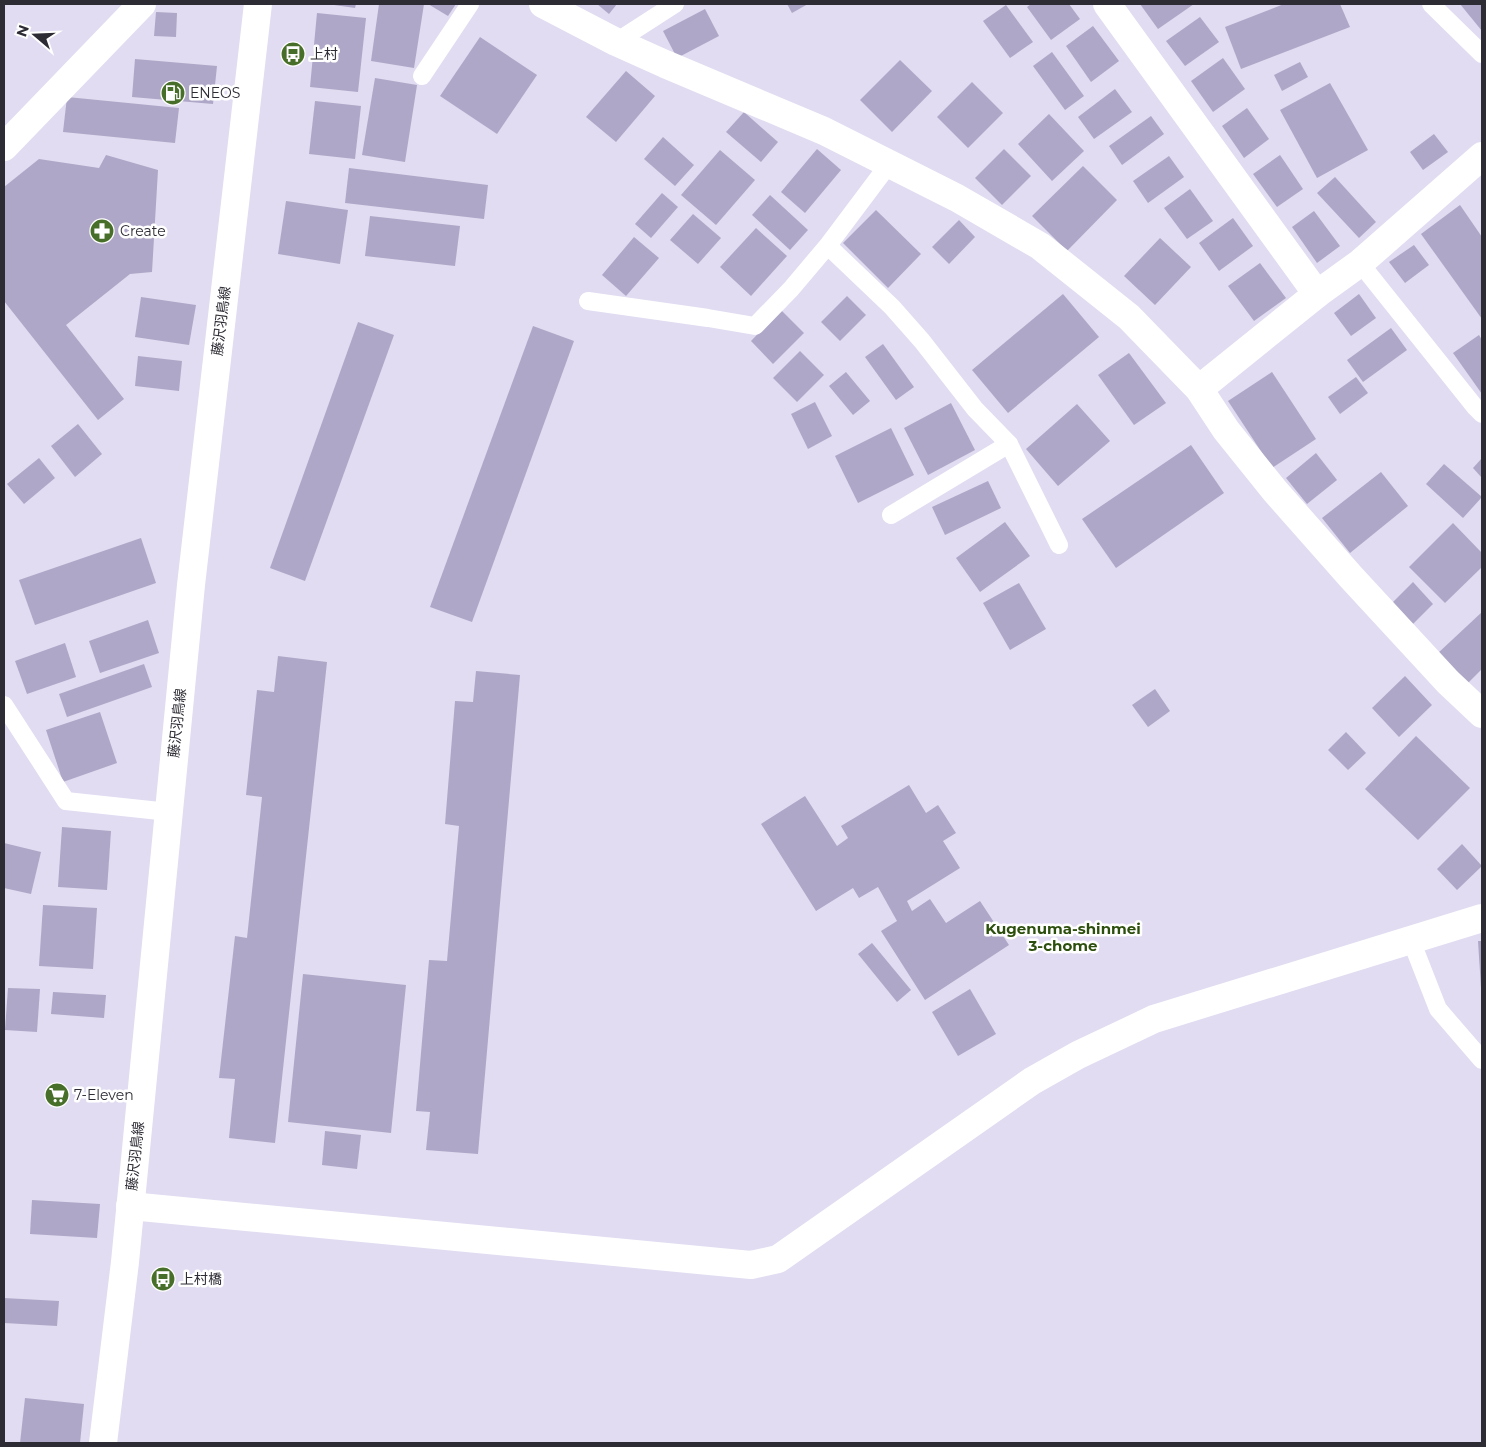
<svg xmlns="http://www.w3.org/2000/svg" width="1486" height="1447" viewBox="0 0 1486 1447" font-family="Montserrat,'Noto Sans JP',sans-serif">
<style>
.building{fill:#afa7c7}
.lines{fill:none;stroke-linecap:round;stroke-linejoin:round}
.service{stroke:#fff;stroke-width:18}
.minor{stroke:#fff;stroke-width:28}
.tertiary{stroke:#fff;stroke-width:28}
.labels{text-anchor:middle;dominant-baseline:central;stroke-width:5;stroke-linejoin:round;paint-order:stroke}
.poi-label{font-size:14px;fill:#2d2b33;stroke:#fff;text-anchor:start}
.street-label{font-size:14px;fill:#2d2b33;stroke:#fff}
.neighbourhood-label{font-size:15px;font-weight:bold;fill:#2d4f0d;stroke:#fff}
</style>
<rect width="100%" height="100%" fill="#e1dcf1"/>
<!-- building -->
<g class="building">
<path d="M 334,4 L 356,4 L 355,8 L 334,5 Z"/>
<path d="M 379,4 L 424,4 L 414,68 L 371,61 Z"/>
<path d="M 428,4 L 456,4 L 448,16 Z"/>
<path d="M 597,4 L 617,4 L 609,14 Z"/>
<path d="M 787,4 L 808,4 L 792,13 Z"/>
<path d="M 1031,4 L 1069,4 L 1080,19 L 1051,40 L 1027,7 Z"/>
<path d="M 1140,4 L 1194,4 L 1158,29 Z"/>
<path d="M 1284,4 L 1340,4 L 1350,27 L 1241,69 L 1225,27 Z"/>
<path d="M 1460,4 L 1482,4 L 1482,31 Z"/>
<path d="M 1006,5 L 1033,42 L 1010,58 L 983,21 Z"/>
<path d="M 705,9 L 719,36 L 677,58 L 663,31 Z"/>
<path d="M 156,12 L 177,13 L 176,37 L 154,36 Z"/>
<path d="M 317,13 L 366,18 L 358,92 L 310,87 Z"/>
<path d="M 1200,17 L 1219,42 L 1185,66 L 1166,41 Z"/>
<path d="M 1093,26 L 1119,61 L 1091,82 L 1066,46 Z"/>
<path d="M 480,37 L 537,75 L 497,134 L 440,96 Z"/>
<path d="M 1052,52 L 1084,96 L 1065,110 L 1033,66 Z"/>
<path d="M 1223,58 L 1245,89 L 1213,112 L 1191,81 Z"/>
<path d="M 135,59 L 217,66 L 213,104 L 132,97 Z"/>
<path d="M 900,60 L 932,91 L 892,132 L 860,100 Z"/>
<path d="M 1300,62 L 1308,77 L 1282,91 L 1274,75 Z"/>
<path d="M 626,71 L 655,96 L 616,142 L 586,117 Z"/>
<path d="M 375,78 L 417,85 L 405,162 L 362,155 Z"/>
<path d="M 972,82 L 1003,113 L 968,148 L 937,117 Z"/>
<path d="M 1330,83 L 1368,150 L 1317,178 L 1280,110 Z"/>
<path d="M 1115,89 L 1132,112 L 1094,139 L 1078,117 Z"/>
<path d="M 67,97 L 179,108 L 175,143 L 63,132 Z"/>
<path d="M 315,101 L 361,106 L 355,159 L 309,154 Z"/>
<path d="M 1247,108 L 1269,139 L 1244,158 L 1222,126 Z"/>
<path d="M 744,112 L 778,142 L 761,162 L 726,132 Z"/>
<path d="M 1049,114 L 1084,151 L 1052,181 L 1018,144 Z"/>
<path d="M 1151,116 L 1164,134 L 1122,165 L 1109,146 Z"/>
<path d="M 1434,134 L 1448,152 L 1423,170 L 1410,152 Z"/>
<path d="M 663,137 L 694,165 L 675,186 L 644,159 Z"/>
<path d="M 817,149 L 841,170 L 805,213 L 781,192 Z"/>
<path d="M 1004,149 L 1031,176 L 1002,205 L 975,178 Z"/>
<path d="M 720,150 L 755,180 L 716,225 L 681,195 Z"/>
<path d="M 106,155 L 158,170 L 152,272 L 130,274 L 66,325 L 124,399 L 98,420 L 4,301 L 4,187 L 39,159 L 99,168 Z"/>
<path d="M 1280,155 L 1303,189 L 1277,207 L 1253,174 Z"/>
<path d="M 1169,156 L 1184,177 L 1148,203 L 1133,181 Z"/>
<path d="M 1083,166 L 1117,200 L 1067,251 L 1032,216 Z"/>
<path d="M 349,168 L 488,185 L 484,219 L 345,203 Z"/>
<path d="M 1335,177 L 1376,222 L 1359,238 L 1317,193 Z"/>
<path d="M 1190,189 L 1213,221 L 1187,239 L 1164,208 Z"/>
<path d="M 662,193 L 678,207 L 651,238 L 635,224 Z"/>
<path d="M 770,195 L 808,230 L 790,250 L 752,215 Z"/>
<path d="M 286,201 L 348,210 L 340,264 L 278,254 Z"/>
<path d="M 1460,205 L 1482,237 L 1482,319 L 1421,234 Z"/>
<path d="M 876,210 L 921,254 L 888,288 L 843,243 Z"/>
<path d="M 1314,211 L 1340,246 L 1317,263 L 1292,227 Z"/>
<path d="M 693,214 L 721,238 L 698,264 L 670,240 Z"/>
<path d="M 370,216 L 460,226 L 455,266 L 365,256 Z"/>
<path d="M 1233,218 L 1253,246 L 1219,271 L 1199,243 Z"/>
<path d="M 959,220 L 975,237 L 949,264 L 932,247 Z"/>
<path d="M 756,228 L 787,256 L 751,296 L 720,267 Z"/>
<path d="M 634,237 L 659,258 L 626,296 L 602,275 Z"/>
<path d="M 1160,238 L 1191,267 L 1155,305 L 1124,276 Z"/>
<path d="M 1414,245 L 1429,265 L 1405,283 L 1389,262 Z"/>
<path d="M 1260,263 L 1286,298 L 1254,321 L 1228,286 Z"/>
<path d="M 1063,294 L 1099,337 L 1008,413 L 972,370 Z"/>
<path d="M 1359,294 L 1376,318 L 1351,336 L 1334,313 Z"/>
<path d="M 847,296 L 866,315 L 840,341 L 821,322 Z"/>
<path d="M 141,297 L 196,305 L 189,345 L 135,337 Z"/>
<path d="M 781,310 L 804,333 L 773,364 L 751,341 Z"/>
<path d="M 358,322 L 394,335 L 305,581 L 270,568 Z"/>
<path d="M 533,326 L 574,341 L 472,622 L 430,607 Z"/>
<path d="M 1391,328 L 1407,350 L 1363,382 L 1347,360 Z"/>
<path d="M 1479,335 L 1482,340 L 1482,394 L 1453,353 Z"/>
<path d="M 883,344 L 914,387 L 896,400 L 865,357 Z"/>
<path d="M 800,351 L 824,375 L 797,402 L 773,378 Z"/>
<path d="M 1129,353 L 1166,403 L 1134,425 L 1098,375 Z"/>
<path d="M 138,356 L 182,361 L 179,391 L 135,386 Z"/>
<path d="M 846,372 L 870,401 L 853,415 L 829,386 Z"/>
<path d="M 1272,372 L 1316,439 L 1272,468 L 1228,401 Z"/>
<path d="M 1356,377 L 1368,393 L 1340,414 L 1328,397 Z"/>
<path d="M 815,402 L 832,436 L 808,449 L 791,414 Z"/>
<path d="M 951,403 L 975,450 L 928,475 L 904,428 Z"/>
<path d="M 1077,404 L 1110,441 L 1058,486 L 1026,449 Z"/>
<path d="M 78,424 L 102,454 L 75,477 L 51,446 Z"/>
<path d="M 891,428 L 914,475 L 858,503 L 835,456 Z"/>
<path d="M 1191,445 L 1224,493 L 1116,568 L 1082,519 Z"/>
<path d="M 1316,453 L 1337,480 L 1307,504 L 1286,478 Z"/>
<path d="M 39,458 L 55,478 L 24,504 L 7,484 Z"/>
<path d="M 1482,458 L 1482,478 L 1473,468 Z"/>
<path d="M 1444,464 L 1482,497 L 1463,518 L 1426,484 Z"/>
<path d="M 1381,472 L 1408,506 L 1350,553 L 1322,518 Z"/>
<path d="M 988,481 L 1001,508 L 945,535 L 932,507 Z"/>
<path d="M 1005,522 L 1030,556 L 980,592 L 956,558 Z"/>
<path d="M 1453,523 L 1482,553 L 1482,567 L 1445,603 L 1409,567 Z"/>
<path d="M 141,538 L 156,583 L 35,625 L 19,580 Z"/>
<path d="M 1413,582 L 1433,604 L 1409,628 L 1388,607 Z"/>
<path d="M 1019,583 L 1046,629 L 1010,650 L 983,603 Z"/>
<path d="M 1482,612 L 1482,669 L 1466,685 L 1437,654 Z"/>
<path d="M 148,620 L 159,653 L 100,673 L 89,641 Z"/>
<path d="M 65,643 L 76,677 L 27,694 L 15,661 Z"/>
<path d="M 278,656 L 327,662 L 275,1143 L 229,1138 L 235,1079 L 219,1078 L 235,936 L 247,938 L 262,797 L 246,795 L 257,690 L 274,692 Z"/>
<path d="M 144,664 L 152,687 L 67,717 L 59,694 Z"/>
<path d="M 476,671 L 520,675 L 478,1154 L 426,1150 L 430,1112 L 416,1111 L 429,960 L 447,961 L 459,826 L 445,824 L 455,701 L 473,702 Z"/>
<path d="M 1405,676 L 1432,705 L 1399,737 L 1372,708 Z"/>
<path d="M 1155,689 L 1170,711 L 1148,727 L 1132,705 Z"/>
<path d="M 100,712 L 117,763 L 63,782 L 46,730 Z"/>
<path d="M 1346,732 L 1366,753 L 1348,770 L 1328,750 Z"/>
<path d="M 1416,736 L 1470,788 L 1418,840 L 1365,789 Z"/>
<path d="M 909,785 L 926,813 L 938,805 L 956,833 L 943,841 L 960,868 L 907,901 L 912,911 L 930,899 L 946,923 L 980,901 L 1009,945 L 925,1000 L 881,931 L 897,921 L 878,887 L 859,898 L 853,888 L 816,911 L 761,824 L 805,796 L 837,846 L 848,838 L 841,826 Z"/>
<path d="M 62,827 L 111,831 L 107,890 L 58,887 Z"/>
<path d="M 4,843 L 41,852 L 31,894 L 4,888 Z"/>
<path d="M 1462,844 L 1482,866 L 1457,890 L 1437,869 Z"/>
<path d="M 43,905 L 97,908 L 93,969 L 39,966 Z"/>
<path d="M 1478,941 L 1482,941 L 1482,988 L 1481,988 Z"/>
<path d="M 872,943 L 911,990 L 897,1002 L 858,954 Z"/>
<path d="M 303,974 L 406,985 L 391,1133 L 288,1122 Z"/>
<path d="M 8,988 L 40,989 L 37,1032 L 5,1030 Z"/>
<path d="M 970,989 L 996,1034 L 958,1056 L 932,1012 Z"/>
<path d="M 53,992 L 106,995 L 104,1018 L 51,1014 Z"/>
<path d="M 325,1131 L 361,1135 L 357,1169 L 322,1165 Z"/>
<path d="M 32,1200 L 100,1204 L 97,1238 L 30,1234 Z"/>
<path d="M 4,1298 L 59,1301 L 57,1326 L 4,1323 Z"/>
<path d="M 25,1398 L 84,1404 L 80,1443 L 20,1443 Z"/>
</g>
<g class="lines">
<!-- service -->
<g class="service">
<path d="M 1431,4 L 1482,54"/>
<path d="M 616,42 L 675,4"/>
<path d="M 422,76 L 470,4"/>
<path d="M 828,246 L 892,307 L 922,341 L 975,409 L 1009,444 L 1059,545"/>
<path d="M 1360,263 L 1475,407 L 1482,414"/>
<path d="M 588,301 L 708,318 L 755,326 L 791,289 L 829,244 L 889,164"/>
<path d="M 891,515 L 1009,444"/>
<path d="M 4,705 L 66,801 L 169,812"/>
<path d="M 1411,940 L 1438,1009 L 1482,1060"/>
</g>
<!-- minor -->
<g class="minor">
<path d="M 543,4 L 616,42 L 665,64 L 824,131 L 957,198 L 1040,246 L 1129,317 L 1199,389 L 1226,430 L 1275,491 L 1351,577 L 1448,682 L 1482,714"/>
<path d="M 1107,4 L 1317,294"/>
<path d="M 4,147 L 142,4"/>
<path d="M 1199,389 L 1317,294 L 1360,263 L 1482,156"/>
<path d="M 130,1206 L 751,1265 L 778,1259 L 1032,1081 L 1078,1055 L 1154,1019 L 1482,918"/>
</g>
<!-- tertiary -->
<path class="tertiary" d="M 103,1443 L 125,1262 L 191,585 L 258,4"/>
</g>
<!-- icons -->
<defs>
<symbol id="bus-disc" viewBox="-11 -11 22 22"><circle r="9.5" fill="#486f2a" stroke="#fff"/><path d="M-5-6H5V4H4V6H2V4H-2V6H-4V4H-5ZM-3.5-4V0h7V-4ZM-3.5 1.2v1.5H-2V1.2ZM2 1.2v1.5H3.5V1.2Z" fill="#fff"/></symbol>
<symbol id="fuel-disc" viewBox="-11 -11 22 22"><circle r="9.5" fill="#486f2a" stroke="#fff"/><path d="M-5.5-6h7V0h2V4h1.3V-2.5L3-4.5l.8-.8L6-3V5H2.5V1h-1V6h-7ZM-4.2-4.7v3.2H.2V-4.7Z" fill="#fff"/></symbol>
<symbol id="pharmacy-disc" viewBox="-11 -11 22 22"><circle r="9.5" fill="#486f2a" stroke="#fff"/><path d="M-2-6h4v4h4v4h-4v4h-4v-4h-4v-4h4Z" fill="#fff"/></symbol>
<symbol id="supermarket-disc" viewBox="-11 -11 22 22"><circle r="9.5" fill="#486f2a" stroke="#fff"/><path d="M-6-5.5h2.5l.6 2H6L4.5 2H-2.5L-4.4-4H-6ZM-1.5 3.2a1.3 1.3 0 1 0 .1 0ZM3 3.2a1.3 1.3 0 1 0 .1 0Z" fill="#fff"/></symbol>
</defs>
<g fill-rule="evenodd">
<use href="#bus-disc" x="279" y="40" width="28" height="28"/>
<use href="#fuel-disc" x="159" y="79" width="28" height="28"/>
<use href="#pharmacy-disc" x="88" y="217" width="28" height="28"/>
<use href="#supermarket-disc" x="43" y="1081" width="28" height="28"/>
<use href="#bus-disc" x="149" y="1265" width="28" height="28"/>
</g>
<g class="labels">
<!-- poi labels -->
<g class="poi-label">
<text x="310" y="54">上村</text>
<text x="190" y="93">ENEOS</text>
<text x="120" y="231">Create</text>
<text x="74" y="1095">7-Eleven</text>
<text x="180" y="1279">上村橋</text>
</g>
<!-- street labels -->
<g class="street-label">
<text transform="translate(221 321) rotate(-83)">藤沢羽鳥線</text>
<text transform="translate(177 723) rotate(-84)">藤沢羽鳥線</text>
<text transform="translate(135 1156) rotate(-84)">藤沢羽鳥線</text>
</g>
<!-- neighbourhood labels -->
<g class="neighbourhood-label">
<text x="1063" y="928">Kugenuma-shinmei<tspan x="1063" dy="17">3-chome</tspan></text>
</g>
</g>
<!-- border -->
<rect width="1486" height="1447" fill="none" stroke="#2d2b33" stroke-width="10"/>
<!-- north arrow -->
<g transform="translate(35 35) rotate(289)" stroke="#ffffff" stroke-width="4" paint-order="stroke">
<path d="M0-4L9 19L0 12L-9 19Z" fill="#2d2b33"/>
<text y="-8" font-size="14" font-weight="bold" text-anchor="middle" fill="#2d2b33">N</text>
</g>
</svg>
